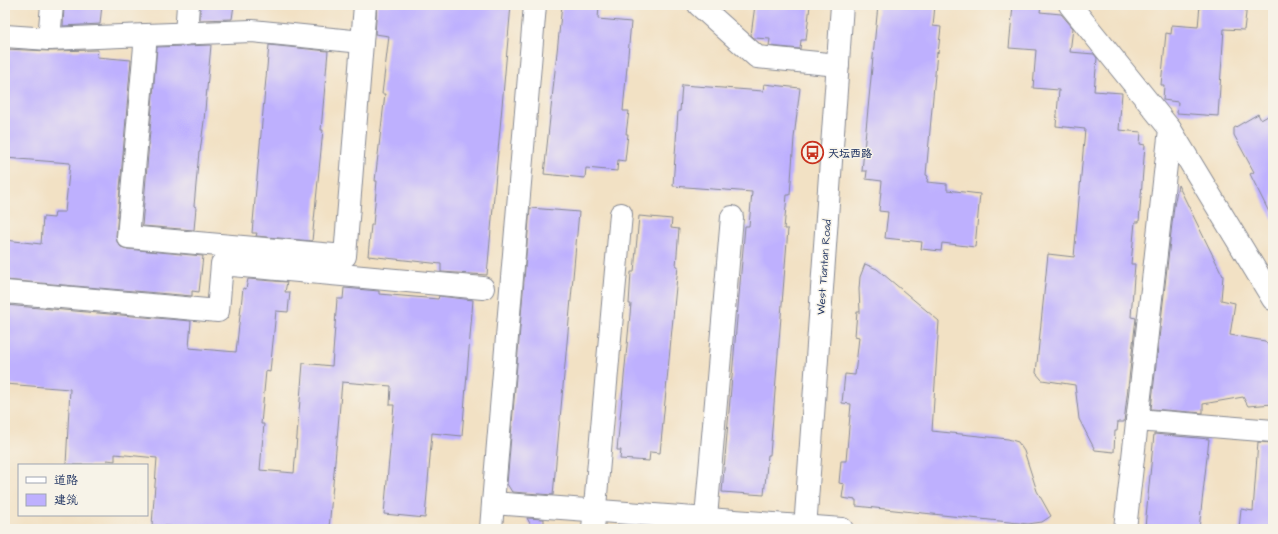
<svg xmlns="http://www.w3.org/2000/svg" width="1278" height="534" viewBox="0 0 1278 534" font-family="'Architects Daughter','LXGW WenKai TC',sans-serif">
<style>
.building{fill:#beb0fe}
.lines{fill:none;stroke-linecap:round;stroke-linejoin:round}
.minor-casing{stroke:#868891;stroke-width:24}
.minor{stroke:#fff;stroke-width:22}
.labels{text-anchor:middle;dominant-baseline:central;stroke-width:3;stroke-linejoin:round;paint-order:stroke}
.poi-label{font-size:11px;font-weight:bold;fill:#1b2f5e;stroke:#f7f3e8;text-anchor:start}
.street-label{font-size:11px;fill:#1b2f5e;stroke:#f7f3e8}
</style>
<rect width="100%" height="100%" fill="#f7f3e8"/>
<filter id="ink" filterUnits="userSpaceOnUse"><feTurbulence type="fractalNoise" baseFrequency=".025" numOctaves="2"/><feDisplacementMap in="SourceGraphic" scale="8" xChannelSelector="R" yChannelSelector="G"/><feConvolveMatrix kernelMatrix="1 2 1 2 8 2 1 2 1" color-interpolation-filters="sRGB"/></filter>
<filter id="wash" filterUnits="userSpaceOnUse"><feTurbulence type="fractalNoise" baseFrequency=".012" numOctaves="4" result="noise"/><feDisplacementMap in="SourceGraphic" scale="16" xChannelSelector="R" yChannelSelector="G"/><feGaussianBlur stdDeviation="0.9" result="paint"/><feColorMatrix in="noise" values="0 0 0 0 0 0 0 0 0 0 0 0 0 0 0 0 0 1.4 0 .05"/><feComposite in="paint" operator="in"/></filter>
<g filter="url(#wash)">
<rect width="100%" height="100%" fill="#f2e1c4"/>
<g id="blocks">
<!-- building -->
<g class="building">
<path d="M 64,5 L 102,5 L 100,24 L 63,26 Z"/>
<path d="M 200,5 L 234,5 L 232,19 L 200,20 Z"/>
<path d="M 377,5 L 511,5 L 487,275 L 441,272 L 441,264 L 368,256 L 371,225 L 373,225 L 377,181 L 375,181 L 385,94 L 382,94 L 389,36 L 375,34 Z"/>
<path d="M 562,5 L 599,5 L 598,19 L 631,22 L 623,111 L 629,111 L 626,134 L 628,134 L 625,161 L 618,160 L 617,171 L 586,168 L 585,178 L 544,174 Z"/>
<path d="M 755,5 L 810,5 L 806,40 L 801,40 L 800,49 L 769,46 L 770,39 L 754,38 L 751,35 Z"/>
<path d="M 878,5 L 935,5 L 933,26 L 941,27 L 938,53 L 937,52 L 926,175 L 928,176 L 927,182 L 947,184 L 947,190 L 980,194 L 975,247 L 942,243 L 941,251 L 921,249 L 922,242 L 885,238 L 888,212 L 879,211 L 882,181 L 866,179 L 867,171 L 862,171 Z"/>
<path d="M 1013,5 L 1041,5 L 1040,12 L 1061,14 L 1073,28 L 1070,52 L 1094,54 L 1097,58 L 1094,91 L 1122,93 L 1119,130 L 1141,132 L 1140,144 L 1145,145 L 1139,222 L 1135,222 L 1131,264 L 1135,264 L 1131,317 L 1136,318 L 1124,422 L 1118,422 L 1117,431 L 1115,431 L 1114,452 L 1095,450 L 1079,419 L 1075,385 L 1042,380 L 1036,373 L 1048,254 L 1074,257 L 1085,129 L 1056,126 L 1059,90 L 1033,88 L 1036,50 L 1009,48 Z"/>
<path d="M 1200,5 L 1247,5 L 1244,30 L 1224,29 L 1218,116 L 1177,113 L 1178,102 L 1163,100 L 1164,85 L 1161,85 L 1166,33 L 1171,34 L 1172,25 L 1198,27 Z"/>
<path d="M 211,45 L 204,121 L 200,152 L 199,152 L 194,206 L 196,207 L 194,230 L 142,226 L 157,47 Z"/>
<path d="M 269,45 L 328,51 L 321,130 L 323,130 L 312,241 L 256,236 L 257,233 L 252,233 Z"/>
<path d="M 5,49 L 49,51 L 98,50 L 97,57 L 131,60 L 116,236 L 117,242 L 121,247 L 127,249 L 203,256 L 199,292 L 192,291 L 192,296 L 5,280 L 5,240 L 41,244 L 43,217 L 54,218 L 55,212 L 65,212 L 70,163 L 5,158 Z"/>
<path d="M 764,84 L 800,88 L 794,138 L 790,195 L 787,195 L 784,229 L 788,229 L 774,404 L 770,455 L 768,455 L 764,495 L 722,492 L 745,226 L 749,226 L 752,192 L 673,186 L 678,111 L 680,111 L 682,85 L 763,91 Z"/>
<path d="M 1273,113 L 1273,220 L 1250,174 L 1254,172 L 1234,135 L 1234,128 L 1258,114 L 1261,120 Z"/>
<path d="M 1178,185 L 1223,276 L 1221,300 L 1235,303 L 1230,335 L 1265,341 L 1273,352 L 1273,404 L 1248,406 L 1243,397 L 1203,404 L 1203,413 L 1151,409 L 1174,206 Z"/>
<path d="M 530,208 L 579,212 L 553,495 L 512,492 L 507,484 Z"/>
<path d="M 639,216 L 672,219 L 671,228 L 679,229 L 676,266 L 678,266 L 660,453 L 650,452 L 649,461 L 620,459 L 621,450 L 617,450 L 631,304 L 629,304 L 631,272 L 634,272 Z"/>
<path d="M 865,264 L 877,269 L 939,321 L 932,431 L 1008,439 L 1018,442 L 1024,451 L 1037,491 L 1051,516 L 1042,522 L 1028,524 L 856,506 L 856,500 L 842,498 L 844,484 L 839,483 L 841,461 L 846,461 L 851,404 L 842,403 L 845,374 L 855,375 L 859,337 L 855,336 L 857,312 L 860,312 L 859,289 L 860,277 Z"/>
<path d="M 248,279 L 287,282 L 285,292 L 290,292 L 288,312 L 276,311 L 270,372 L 266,371 L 261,424 L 264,424 L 260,470 L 294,473 L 303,363 L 332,366 L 337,299 L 343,299 L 344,288 L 379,291 L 379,294 L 438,299 L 439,296 L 473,300 L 462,436 L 432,433 L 425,518 L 384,514 L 394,405 L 390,405 L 391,386 L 342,382 L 329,529 L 204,529 L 152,525 L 157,458 L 115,454 L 115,461 L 107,460 L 106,465 L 66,465 L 70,389 L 5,384 L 5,305 L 191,321 L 189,348 L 236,352 L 243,288 L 246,289 Z"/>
<path d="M 1154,434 L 1209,439 L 1199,529 L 1152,529 L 1152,527 L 1145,527 Z"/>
<path d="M 1258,442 L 1273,443 L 1273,529 L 1239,529 L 1241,509 L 1253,511 Z"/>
<path d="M 527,518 L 544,519 L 544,529 L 533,529 Z"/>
</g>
</g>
</g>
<g filter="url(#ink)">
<use href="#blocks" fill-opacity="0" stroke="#868891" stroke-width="1"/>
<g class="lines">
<defs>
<g id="minor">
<path d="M 535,5 L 493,503 L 842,529"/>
<path d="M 699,5 L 757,57 L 838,65"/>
<path d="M 1070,5 L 1170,129 L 1125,529"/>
<path d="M 186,34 L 188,5"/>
<path d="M 146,35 L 252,31 L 362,42"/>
<path d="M 5,36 L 49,39 L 146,35 L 128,237 L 345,256 L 365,5"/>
<path d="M 49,39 L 52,5"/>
<path d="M 1170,129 L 1273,299"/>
<path d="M 5,292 L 218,311 L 222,264 L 483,288"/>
<path d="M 1137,420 L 1273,431"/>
<path d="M 491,529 L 493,503"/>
<path d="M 593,529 L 621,214"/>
<path d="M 705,529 L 732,217"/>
<path d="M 805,529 L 842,5"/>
</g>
</defs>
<!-- minor casing -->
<use href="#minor" class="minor-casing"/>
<!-- minor -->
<use href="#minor" class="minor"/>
</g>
</g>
<!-- icons -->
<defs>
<symbol id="bus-ring" viewBox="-11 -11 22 22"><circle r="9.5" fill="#f7f3e8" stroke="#c8321e" stroke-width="1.5"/><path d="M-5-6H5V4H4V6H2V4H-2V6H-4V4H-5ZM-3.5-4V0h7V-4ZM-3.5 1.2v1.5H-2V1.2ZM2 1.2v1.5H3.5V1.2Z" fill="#c8321e"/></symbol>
</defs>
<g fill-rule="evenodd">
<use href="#bus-ring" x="800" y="140" width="25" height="25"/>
</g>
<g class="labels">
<!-- poi labels -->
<g class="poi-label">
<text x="828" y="153">天坛西路</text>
</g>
<!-- street labels -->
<g class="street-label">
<text transform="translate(824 267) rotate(-86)">West Tiantan Road</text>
</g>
</g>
<!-- margin -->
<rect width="1278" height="534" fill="none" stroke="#f7f3e8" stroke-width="20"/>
<!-- legend -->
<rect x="18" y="464" width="130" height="52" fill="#f7f3e8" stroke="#9fa5b1"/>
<rect x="26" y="477" width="20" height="6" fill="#ffffff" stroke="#9fa5b1"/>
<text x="54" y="484" font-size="12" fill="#1b2f5e">道路</text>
<rect x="26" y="494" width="20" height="12" fill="#beb0fe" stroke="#9fa5b1"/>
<text x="54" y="504" font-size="12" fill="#1b2f5e">建筑</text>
</svg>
